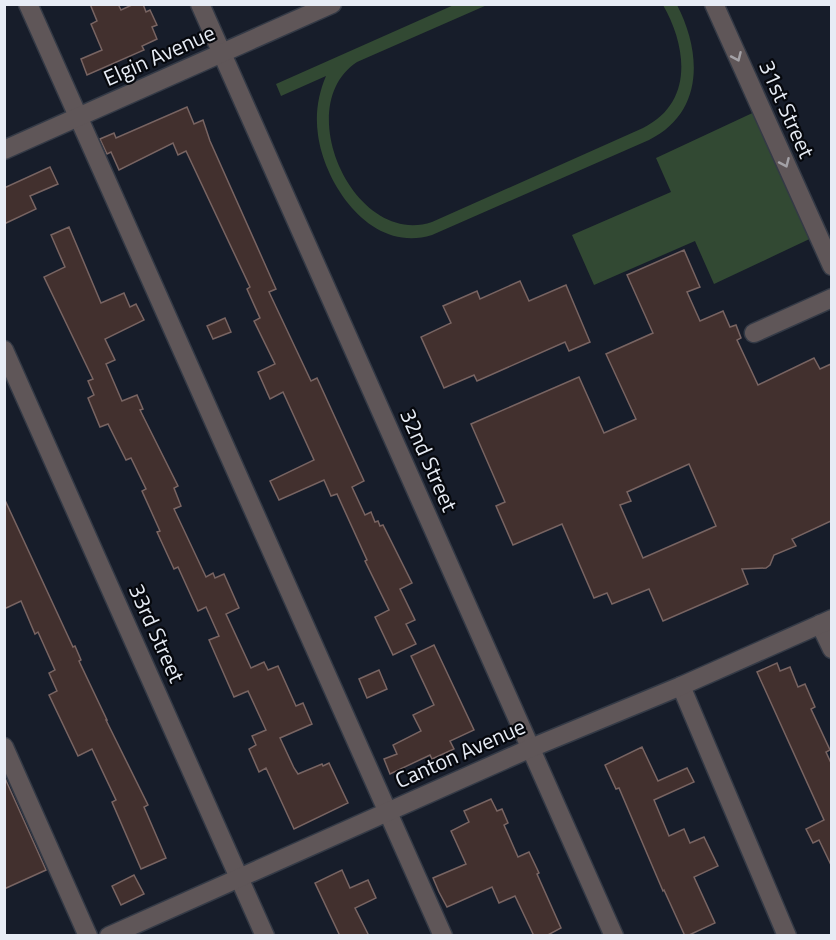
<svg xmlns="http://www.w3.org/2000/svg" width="836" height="940" viewBox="0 0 836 940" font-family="'Titillium Web',sans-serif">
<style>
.green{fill:#324933}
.building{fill:#42302e;stroke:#786462;stroke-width:1.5;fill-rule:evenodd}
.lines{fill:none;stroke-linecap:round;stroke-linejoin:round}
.minor-casing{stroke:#343a46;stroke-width:21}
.minor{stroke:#5f5658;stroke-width:18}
.oneway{stroke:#a3a1a6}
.labels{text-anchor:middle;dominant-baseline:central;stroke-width:4.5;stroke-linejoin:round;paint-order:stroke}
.street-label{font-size:22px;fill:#e7ecf5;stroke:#06080d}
</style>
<rect width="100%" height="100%" fill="#171d2a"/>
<!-- green -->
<g class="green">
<path d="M 456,4 L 487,5 L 357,62 C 290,106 354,248 432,222 L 643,128 C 694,103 687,47 663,5 L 677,5 C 702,53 704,113 649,140 L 432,235 C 372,254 325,186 318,135 C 315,114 318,95 326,76 L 281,96 L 276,84 Z"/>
<path d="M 761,109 L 818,235 L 714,284 L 695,241 L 594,285 L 572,235 L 671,192 L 656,158 Z"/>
</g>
<!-- building -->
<g class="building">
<path d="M 90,4 L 118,4 L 121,10 L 134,4 L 143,4 L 146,12 L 150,10 L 157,25 L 152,27 L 157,39 L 142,46 L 144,50 L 87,75 L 81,59 L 102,50 L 91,24 L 97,21 Z"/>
<path d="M 187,107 L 194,124 L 203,120 L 210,141 L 276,289 L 269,292 L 311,381 L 317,378 L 364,481 L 352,487 L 365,515 L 371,512 L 375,522 L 378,521 L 380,526 L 383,525 L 412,583 L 400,589 L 415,620 L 406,624 L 416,644 L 393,655 L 375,617 L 389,610 L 365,561 L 367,560 L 337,494 L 331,496 L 324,480 L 279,500 L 270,481 L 314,460 L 283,392 L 270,399 L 258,372 L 275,364 L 254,321 L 260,318 L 247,289 L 250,287 L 186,151 L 178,155 L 173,143 L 119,170 L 111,152 L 107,154 L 100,139 L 114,133 L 116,138 Z"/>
<path d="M 50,167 L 58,184 L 30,196 L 36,209 L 4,224 L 4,188 Z"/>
<path d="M 69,227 L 101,303 L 124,293 L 130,307 L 136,304 L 144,320 L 105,339 L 115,360 L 106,364 L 122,401 L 137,395 L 143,409 L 140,410 L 178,486 L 174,488 L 181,506 L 174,509 L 206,577 L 213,573 L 215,578 L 224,574 L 239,608 L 226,614 L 251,668 L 264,662 L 268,670 L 278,666 L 296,706 L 303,703 L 312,724 L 280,738 L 294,768 L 298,774 L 322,764 L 323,766 L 329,763 L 348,803 L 294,829 L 266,768 L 259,772 L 249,749 L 256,745 L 252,736 L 266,730 L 248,691 L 234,697 L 209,640 L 219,636 L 206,607 L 198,611 L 178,567 L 174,569 L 157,532 L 160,531 L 142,491 L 146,489 L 131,458 L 126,460 L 108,424 L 100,427 L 88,398 L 94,395 L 88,381 L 93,379 L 44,277 L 65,267 L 51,235 Z"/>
<path d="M 684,250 L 700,287 L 687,292 L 700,321 L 723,311 L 730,327 L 736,325 L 741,338 L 737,340 L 758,385 L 814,358 L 820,369 L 831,364 L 831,521 L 792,539 L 796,546 L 774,555 L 770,565 L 766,568 L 742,569 L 748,584 L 663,621 L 649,589 L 612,604 L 607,593 L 594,598 L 562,524 L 513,545 L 496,506 L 505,502 L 471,424 L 579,377 L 604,433 L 636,419 L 606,354 L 653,333 L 627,275 ZM 689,464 L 716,526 L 643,558 L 620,505 L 631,501 L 627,492 Z"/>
<path d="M 520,281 L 529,301 L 566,285 L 590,342 L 569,351 L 565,342 L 477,381 L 474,375 L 444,388 L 421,337 L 451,323 L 443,306 L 477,291 L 480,299 Z"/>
<path d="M 225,318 L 231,332 L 213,339 L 207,326 Z"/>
<path d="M 4,498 L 73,647 L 75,646 L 81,660 L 79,661 L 107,720 L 106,720 L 148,805 L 144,807 L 166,858 L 141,869 L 112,802 L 116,800 L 92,749 L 78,756 L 49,695 L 57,691 L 49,673 L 55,670 L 38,632 L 35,634 L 21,601 L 4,609 Z"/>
<path d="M 434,645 L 474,730 L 450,741 L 454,749 L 432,759 L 430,755 L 390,774 L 384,759 L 397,754 L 393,745 L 421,731 L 413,715 L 434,705 L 411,656 Z"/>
<path d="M 777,663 L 780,671 L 790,667 L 798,687 L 805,684 L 815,707 L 811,709 L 830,750 L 826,752 L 831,763 L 831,865 L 819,840 L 813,843 L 806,829 L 824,820 L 757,672 Z"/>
<path d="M 379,670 L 387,689 L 367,698 L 359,679 Z"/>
<path d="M 642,747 L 658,781 L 687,768 L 694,782 L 654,800 L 669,836 L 684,829 L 690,843 L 704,837 L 718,866 L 694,877 L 715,923 L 687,936 L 685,936 L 664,890 L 663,891 L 619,788 L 616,789 L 605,765 Z"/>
<path d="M 4,776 L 46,870 L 4,889 Z"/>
<path d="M 491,799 L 497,811 L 502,809 L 508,823 L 504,825 L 518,857 L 529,852 L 539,873 L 537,874 L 561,928 L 546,936 L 534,936 L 515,896 L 499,903 L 492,887 L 447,907 L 439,892 L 433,878 L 466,864 L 451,831 L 469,822 L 464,811 Z"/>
<path d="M 342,870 L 350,888 L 368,880 L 376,898 L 355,908 L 369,936 L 340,936 L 315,883 Z"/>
<path d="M 134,875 L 144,894 L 121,905 L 112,886 Z"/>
</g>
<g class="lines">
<defs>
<g id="minor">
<path d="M 28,4 L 443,936"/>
<path d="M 200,4 L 614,936"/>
<path d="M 714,4 L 832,266"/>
<path d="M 4,150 L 332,4"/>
<path d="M 754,333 L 832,298"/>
<path d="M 4,350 L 265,936"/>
<path d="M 820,624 L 832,649"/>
<path d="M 681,686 L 787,936"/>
<path d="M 4,747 L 88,936"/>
<path d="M 109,936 L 531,748 L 681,686 L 832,619"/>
</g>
</defs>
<!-- minor casing -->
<use href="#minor" class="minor-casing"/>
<!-- minor -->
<use href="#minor" class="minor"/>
</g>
<!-- one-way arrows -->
<defs><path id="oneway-chevron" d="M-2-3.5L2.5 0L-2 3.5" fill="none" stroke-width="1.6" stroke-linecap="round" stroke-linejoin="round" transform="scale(1.5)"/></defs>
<g class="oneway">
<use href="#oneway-chevron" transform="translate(737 57) rotate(66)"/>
<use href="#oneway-chevron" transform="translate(785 163) rotate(66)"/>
</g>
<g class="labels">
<!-- street labels -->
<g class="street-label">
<text transform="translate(159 55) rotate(-24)">Elgin Avenue</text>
<text transform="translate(787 109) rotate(66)">31st Street</text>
<text transform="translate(429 460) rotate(66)">32nd Street</text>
<text transform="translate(157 633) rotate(66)">33rd Street</text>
<text transform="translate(460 753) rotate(-24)">Canton Avenue</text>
</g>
</g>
<!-- border -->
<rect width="836" height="940" fill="none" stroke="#e7ecf5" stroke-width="12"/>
</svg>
